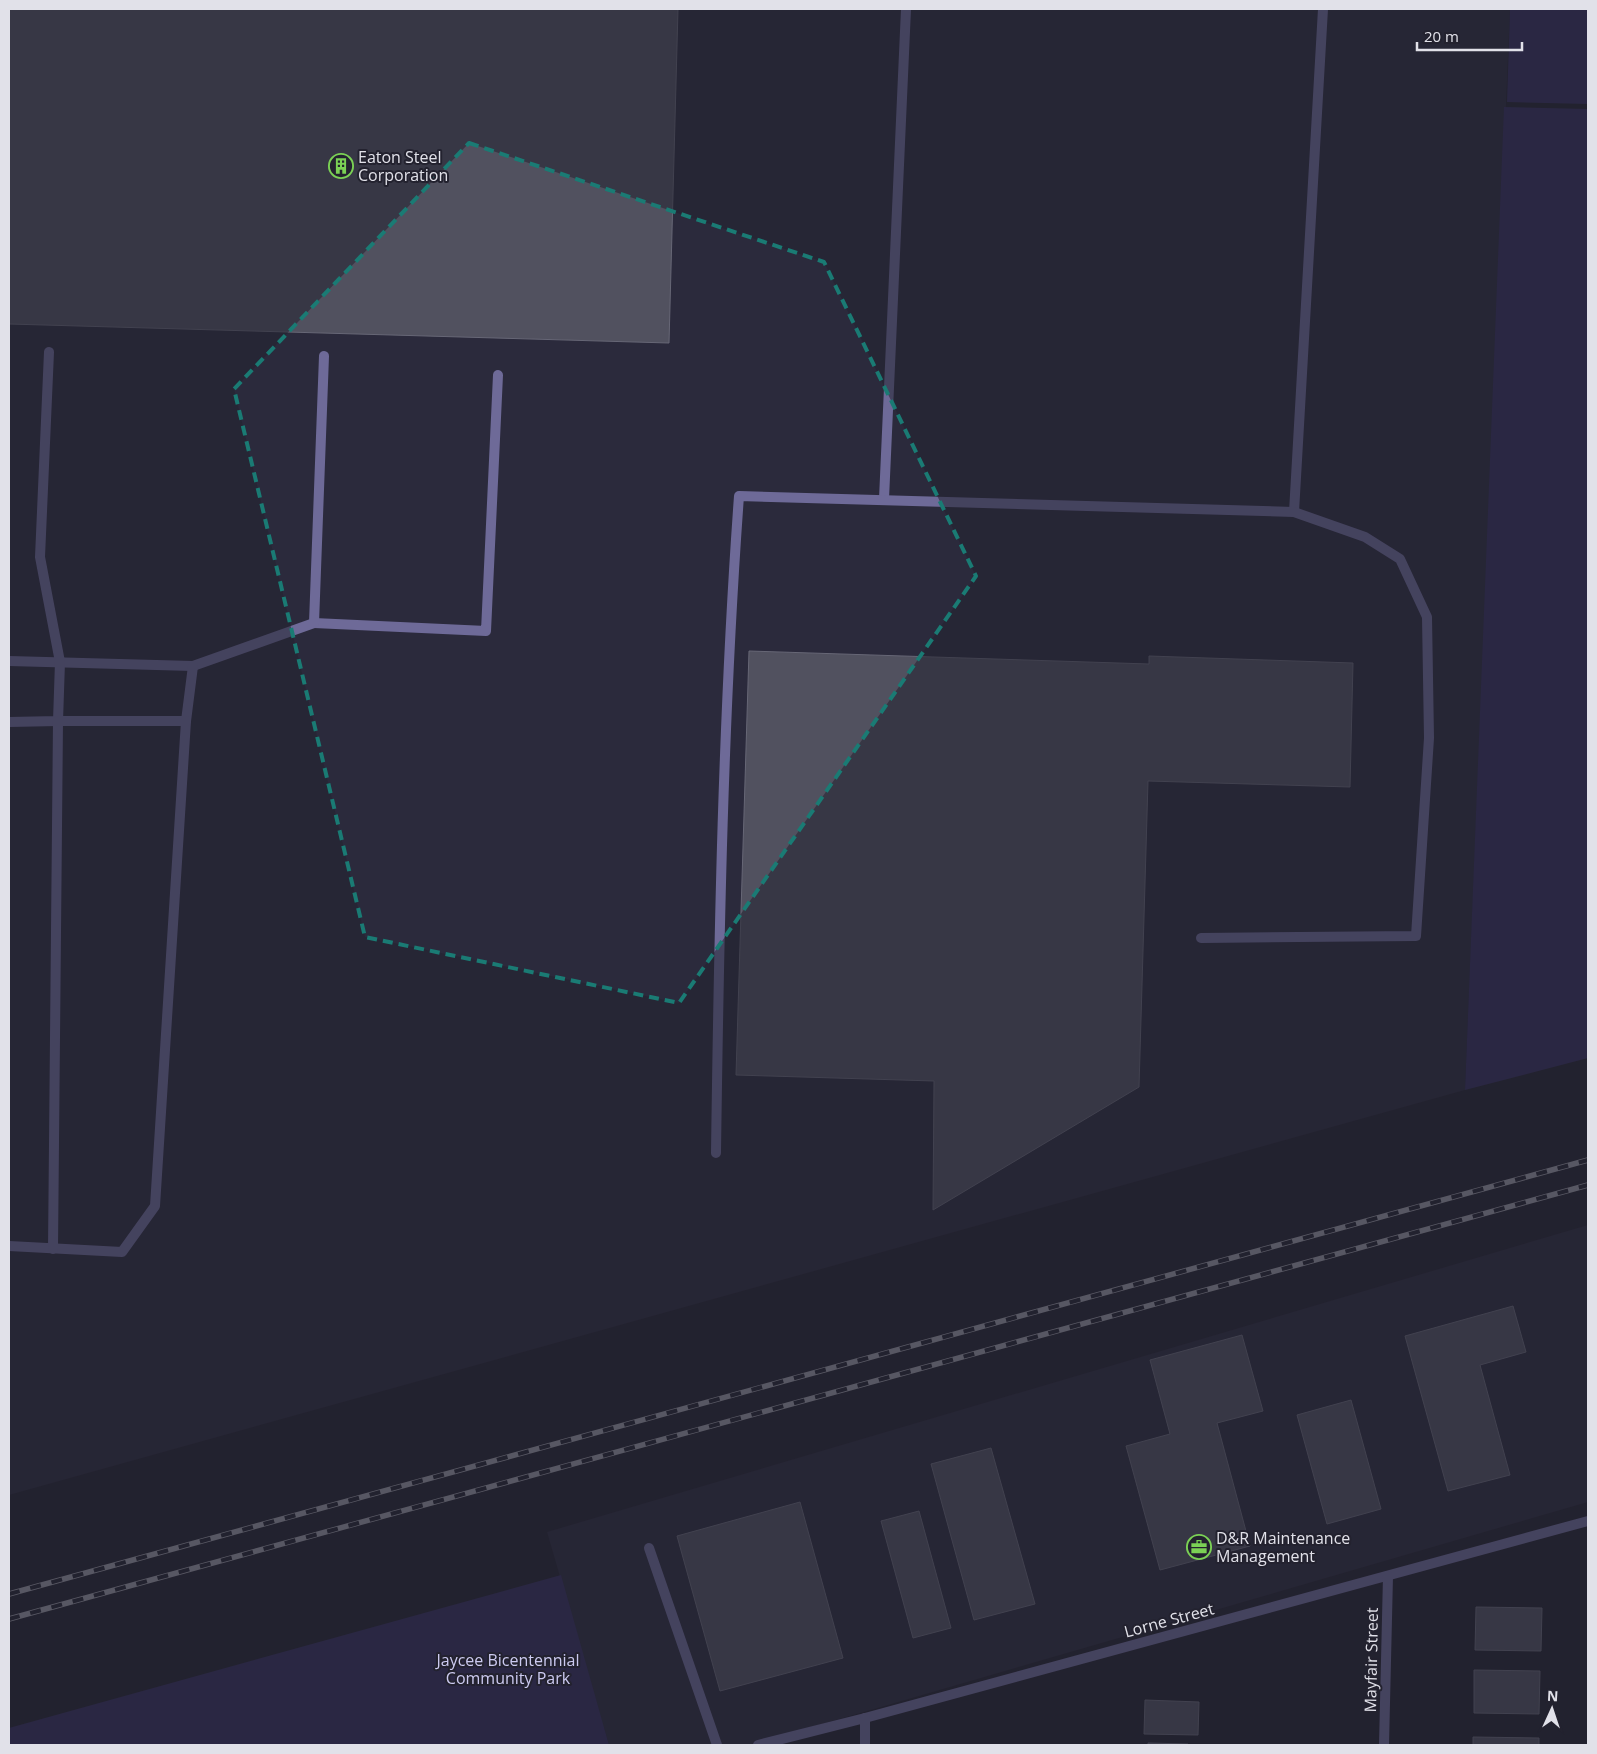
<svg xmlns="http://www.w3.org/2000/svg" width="1597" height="1754" viewBox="0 0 1597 1754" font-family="'Open Sans',sans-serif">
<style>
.built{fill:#2b2a3c}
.green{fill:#342e5b}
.building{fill:#51515f;stroke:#676776}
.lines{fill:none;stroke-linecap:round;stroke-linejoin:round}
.service{stroke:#6e6a98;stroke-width:10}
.minor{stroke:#6e6a98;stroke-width:10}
.rail-casing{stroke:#9898a2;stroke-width:5.5}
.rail{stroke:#23222f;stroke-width:4;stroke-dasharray:11;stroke-linecap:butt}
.marked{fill:none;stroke:#1a7b74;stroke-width:4;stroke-dasharray:10 6;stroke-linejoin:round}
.labels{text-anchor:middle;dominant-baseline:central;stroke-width:4;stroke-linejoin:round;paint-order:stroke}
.poi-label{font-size:16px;fill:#e1e1e9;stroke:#23222f;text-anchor:start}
.street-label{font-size:16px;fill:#e1e1e9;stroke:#23222f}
.park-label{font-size:16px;fill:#cccaf0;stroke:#23222f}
</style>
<rect width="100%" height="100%" fill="#23222f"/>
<!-- built -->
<g class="built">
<path d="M 9,9 L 1510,9 L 1465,1090 L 9,1495 Z"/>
<path d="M 1588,1225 L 1588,1502 L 750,1745 L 609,1745 L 547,1532 Z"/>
</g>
<!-- green -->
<g class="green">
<path d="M 1510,9 L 1588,9 L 1588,104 L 1507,102 Z"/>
<path d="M 1504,107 L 1588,109 L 1588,1058 L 1465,1090 Z"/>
<path d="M 561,1575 L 609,1745 L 9,1745 L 9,1728 Z"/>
</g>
<!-- building -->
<g class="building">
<path d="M 9,9 L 678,9 L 669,343 L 9,324 Z"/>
<path d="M 749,651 L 1149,664 L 1149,656 L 1353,663 L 1350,787 L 1148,781 L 1139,1087 L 933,1210 L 934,1081 L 736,1075 Z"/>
<path d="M 1513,1306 L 1526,1352 L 1480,1365 L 1510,1475 L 1448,1491 L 1405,1336 Z"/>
<path d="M 1242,1335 L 1263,1411 L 1217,1423 L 1250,1546 L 1160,1570 L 1126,1446 L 1170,1434 L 1150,1360 Z"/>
<path d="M 1351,1400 L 1381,1509 L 1327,1524 L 1297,1415 Z"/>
<path d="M 991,1448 L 1035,1604 L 974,1620 L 931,1464 Z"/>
<path d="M 800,1502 L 843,1658 L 720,1691 L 677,1536 Z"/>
<path d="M 919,1511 L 951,1628 L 913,1638 L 881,1521 Z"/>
<path d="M 1476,1607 L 1542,1608 L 1541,1651 L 1475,1650 Z"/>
<path d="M 1474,1670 L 1540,1671 L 1539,1714 L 1474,1713 Z"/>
<path d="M 1145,1700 L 1199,1702 L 1198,1735 L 1144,1734 Z"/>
<path d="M 1473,1737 L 1539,1738 L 1539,1745 L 1473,1745 Z"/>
<path d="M 1148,1743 L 1188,1744 L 1188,1745 L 1148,1745 Z"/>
</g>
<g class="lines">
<!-- service -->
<g class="service">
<path d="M 884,499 L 906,9"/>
<path d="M 1294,512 L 1323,9"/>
<path d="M 314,623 L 486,631 L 498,375"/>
<path d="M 9,661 L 193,666 L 314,623 L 324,356"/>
<path d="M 9,722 L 58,721 L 60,662 L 40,557 L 49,352"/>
<path d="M 716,1153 C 719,934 723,715 739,496 L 1294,512 L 1365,537 L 1400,559 L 1427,617 L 1429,738 L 1416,936 L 1201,938"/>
<path d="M 9,1246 L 122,1252 L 155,1206 L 186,721 L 193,666"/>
<path d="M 53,1249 L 58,721 L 186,721"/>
<path d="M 649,1548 L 717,1745"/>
</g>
<!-- minor -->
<g class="minor">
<path d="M 758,1745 L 865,1718 L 1588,1521"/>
<path d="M 865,1745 L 865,1718"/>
<path d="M 1384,1745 L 1388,1576"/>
</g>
<defs>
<g id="rail">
<path d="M 9,1594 L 1588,1160"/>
<path d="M 9,1619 L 1588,1185"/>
</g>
</defs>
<!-- rail casing -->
<use href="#rail" class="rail-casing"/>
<!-- rail -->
<use href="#rail" class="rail"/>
</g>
<!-- marked area -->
<path d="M0 0H1597V1754H0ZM 469,143 L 824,262 L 976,576 L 679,1003 L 365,937 L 234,389 Z" fill="#23222f" fill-opacity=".55" fill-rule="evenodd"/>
<path class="marked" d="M 469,143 L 824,262 L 976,576 L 679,1003 L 365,937 L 234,389 Z"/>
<!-- icons -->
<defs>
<symbol id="building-ring" viewBox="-11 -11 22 22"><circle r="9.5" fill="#23222f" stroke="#7bd155" stroke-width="1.5"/><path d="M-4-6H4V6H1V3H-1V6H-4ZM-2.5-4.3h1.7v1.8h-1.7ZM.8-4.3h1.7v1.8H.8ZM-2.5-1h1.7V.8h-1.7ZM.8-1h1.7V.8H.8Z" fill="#7bd155"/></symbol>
<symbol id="office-ring" viewBox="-11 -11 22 22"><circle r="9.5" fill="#23222f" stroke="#7bd155" stroke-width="1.5"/><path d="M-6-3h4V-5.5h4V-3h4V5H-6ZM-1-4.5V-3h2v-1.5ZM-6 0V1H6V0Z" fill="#7bd155"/></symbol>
</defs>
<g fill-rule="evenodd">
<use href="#building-ring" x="327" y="152" width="28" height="28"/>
<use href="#office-ring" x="1185" y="1533" width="28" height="28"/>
</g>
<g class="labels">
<!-- poi labels -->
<g class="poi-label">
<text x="358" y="157">Eaton Steel<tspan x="358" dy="18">Corporation</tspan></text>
<text x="1216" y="1538">D&amp;R Maintenance<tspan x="1216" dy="18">Management</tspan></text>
</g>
<!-- street labels -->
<g class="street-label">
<text transform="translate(1169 1620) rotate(-15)">Lorne Street</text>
<text transform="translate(1371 1660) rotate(-89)">Mayfair Street</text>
</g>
<!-- park labels -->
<g class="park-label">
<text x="508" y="1660">Jaycee Bicentennial<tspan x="508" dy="18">Community Park</tspan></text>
</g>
</g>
<!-- border -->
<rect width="1597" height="1754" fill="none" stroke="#e1e1e9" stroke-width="20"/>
<!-- north arrow -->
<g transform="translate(1552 1709) rotate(3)" stroke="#23222f" stroke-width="4" paint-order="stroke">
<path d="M0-4L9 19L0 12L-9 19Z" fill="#e1e1e9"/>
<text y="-8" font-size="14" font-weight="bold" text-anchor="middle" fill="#e1e1e9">N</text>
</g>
<!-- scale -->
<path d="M1417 42v8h105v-8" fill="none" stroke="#e1e1e9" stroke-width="2.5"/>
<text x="1424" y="42" font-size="15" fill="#e1e1e9" stroke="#23222f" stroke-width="4" paint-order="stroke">20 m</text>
</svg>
